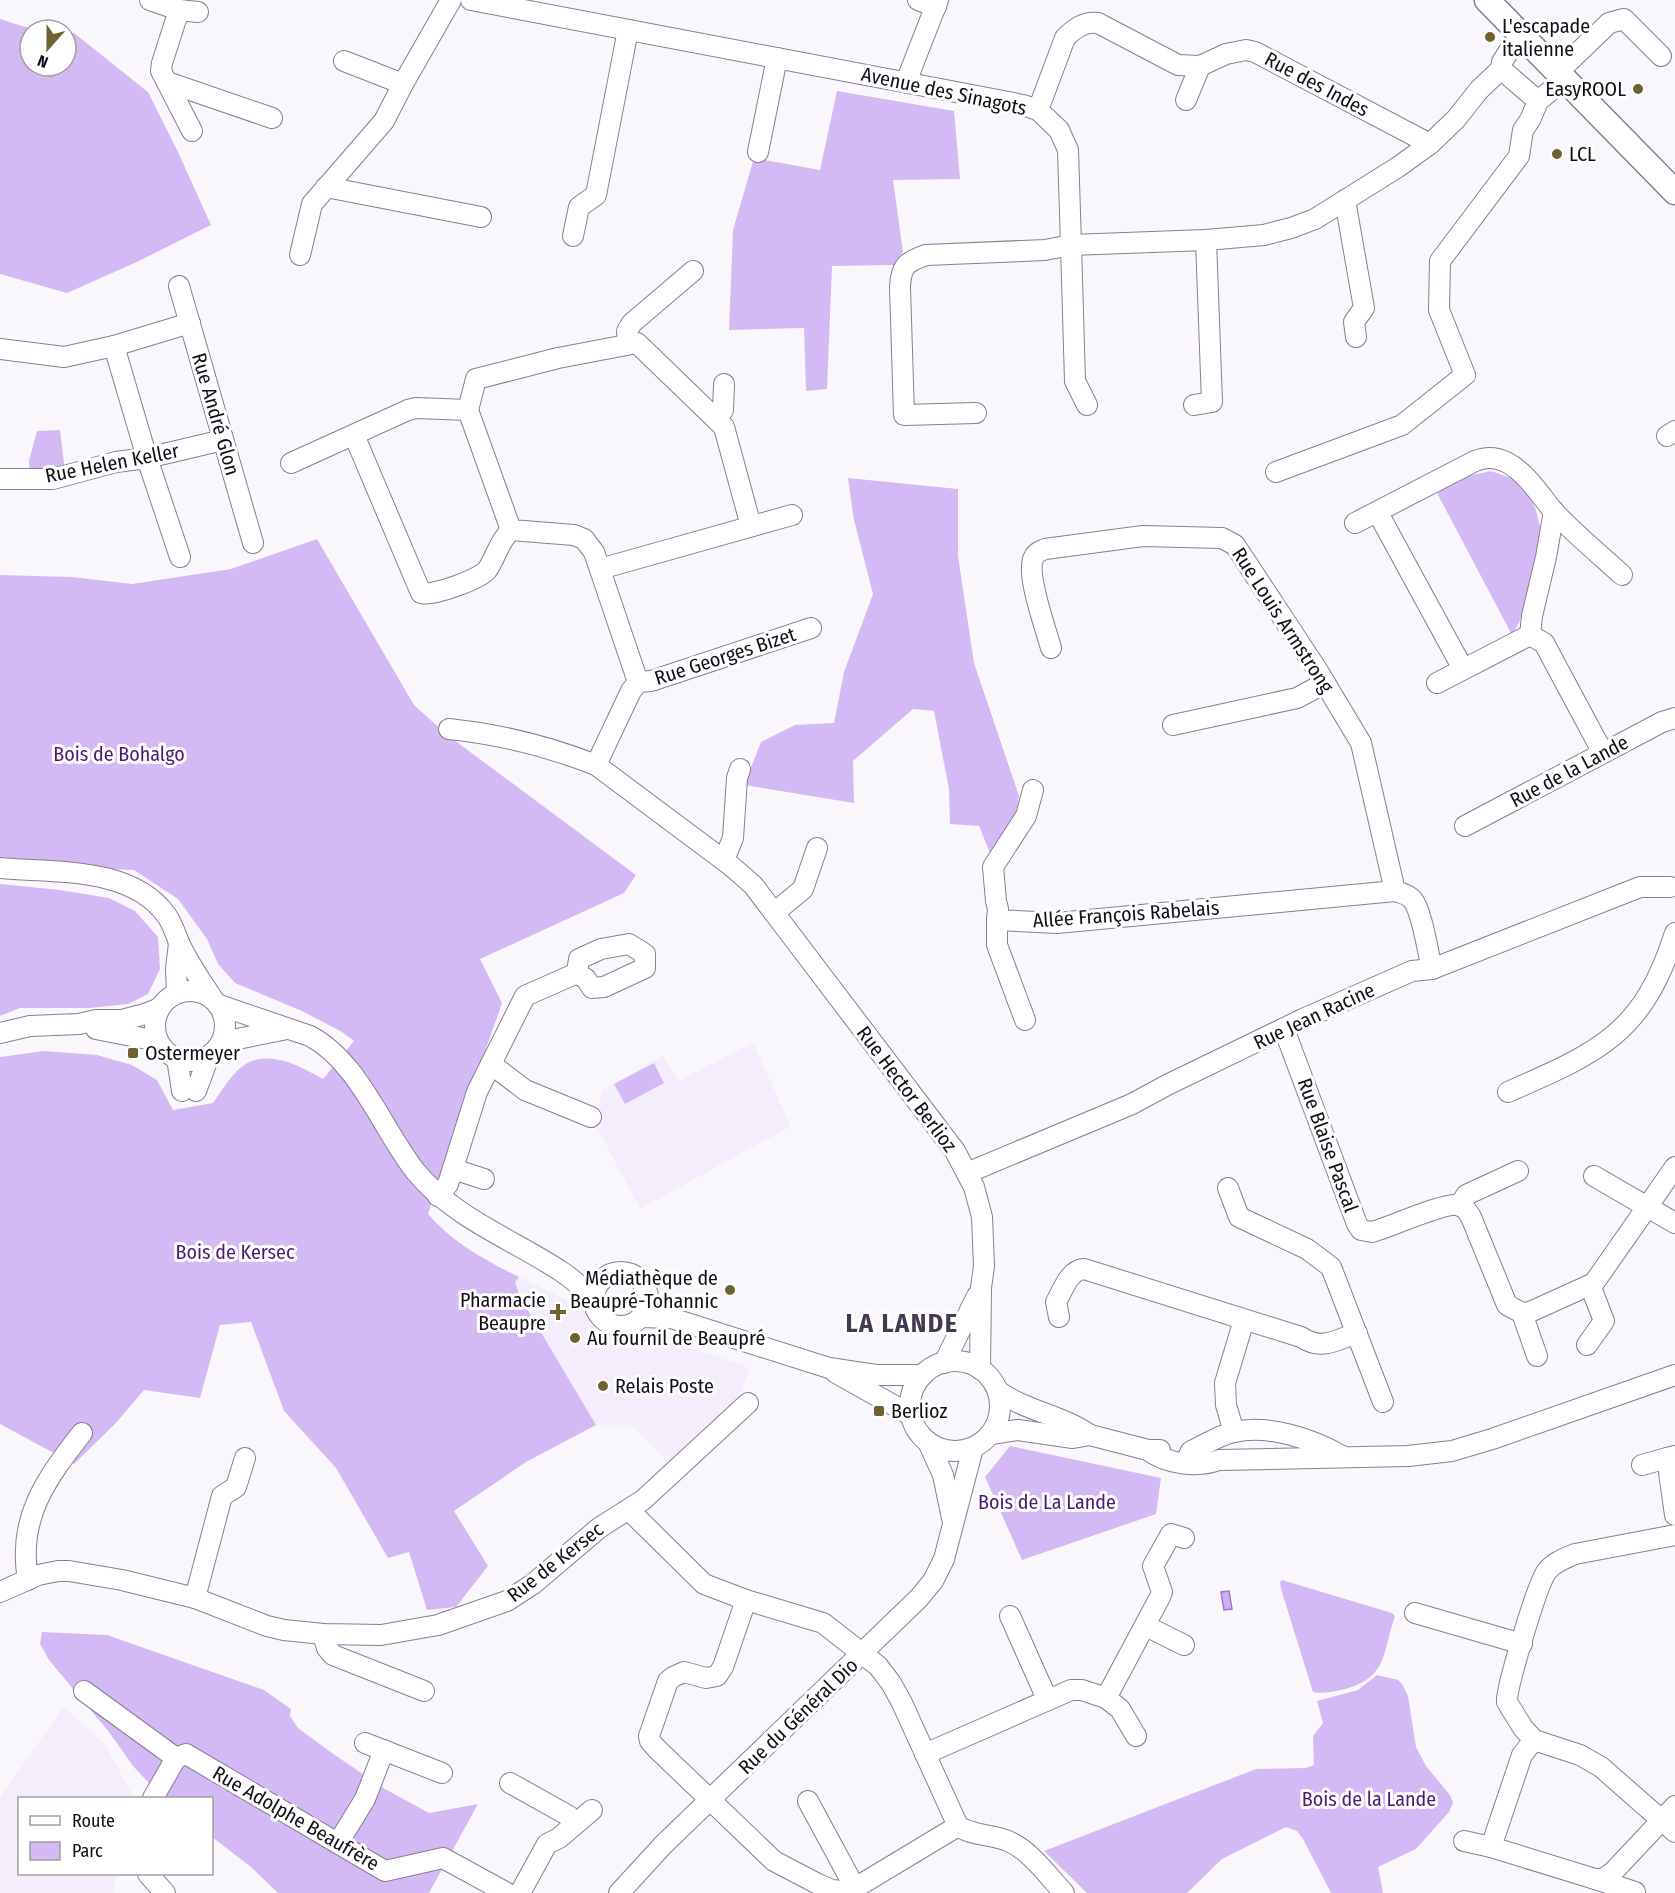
<svg xmlns="http://www.w3.org/2000/svg" width="1675" height="1893" viewBox="0 0 1675 1893" font-family="'Fira Sans Condensed',sans-serif">
<style>
.built{fill:#f4eefc}
.green{fill:#d4baf4}
.water{fill:#d0adfb;stroke:#977db7;stroke-width:1.5}
.lines{fill:none;stroke-linecap:round;stroke-linejoin:round}
.minor-casing{stroke:#887d96;stroke-width:22}
.major-casing{stroke:#887d96;stroke-width:27}
.minor{stroke:#fff;stroke-width:20}
.major{stroke:#fff;stroke-width:24}
.poi-dot{fill:#70622f;stroke:#fff;stroke-width:2}
.labels{text-anchor:middle;dominant-baseline:central;stroke-width:6;stroke-linejoin:round;paint-order:stroke}
.poi-label{font-size:20px;fill:#120e17;stroke:#fff;text-anchor:start}
.street-label{font-size:20px;fill:#120e17;stroke:#fff}
.park-label{font-size:20px;fill:#4a1973;stroke:#fff}
.district-label{font-size:26px;font-weight:bold;letter-spacing:1.5px;fill:#433a4f;stroke:#fff}
</style>
<rect width="100%" height="100%" fill="#f9f7fc"/>
<!-- built -->
<g class="built">
<path d="M 753,1043 L 791,1126 L 640,1209 L 594,1122 L 603,1090 L 663,1055 L 678,1081 Z"/>
<path d="M 519,1277 L 583,1307 L 637,1342 L 685,1346 L 750,1368 L 737,1401 L 670,1464 L 632,1425 L 596,1425 L 520,1297 L 515,1282 Z"/>
<path d="M 64,1706 L 106,1746 L 134,1798 L 20,1798 L 20,1874 L 117,1874 L 113,1893 L 0,1893 L 0,1798 Z"/>
</g>
<!-- green -->
<g class="green">
<path d="M 0,19 L 35,30 L 30,30 L 30,66 L 66,66 L 66,32 L 74,33 L 148,92 L 178,152 L 211,225 L 139,261 L 67,293 L 0,274 Z"/>
<path d="M 837,91 L 954,111 L 960,179 L 893,180 L 903,252 L 894,265 L 832,266 L 827,389 L 806,391 L 804,328 L 729,330 L 733,230 L 754,158 L 820,170 Z"/>
<path d="M 60,430 L 65,472 L 30,474 L 29,461 L 37,431 Z"/>
<path d="M 1491,471 L 1514,479 L 1527,491 L 1536,510 L 1541,531 L 1537,561 L 1519,623 L 1512,635 L 1437,493 L 1459,478 Z"/>
<path d="M 848,478 L 958,489 L 958,556 L 974,663 L 1019,796 L 1014,823 L 990,853 L 979,826 L 950,824 L 949,789 L 934,711 L 913,709 L 853,761 L 854,803 L 744,785 L 761,742 L 795,725 L 834,723 L 844,672 L 873,594 L 854,520 Z"/>
<path d="M 317,539 L 414,705 L 446,734 L 636,875 L 624,893 L 480,959 L 502,1003 L 428,1214 C 453,1243 485,1260 519,1277 L 515,1282 L 520,1297 L 596,1425 L 526,1462 L 454,1511 L 488,1566 L 456,1607 L 427,1610 L 409,1552 L 388,1558 L 336,1468 L 284,1411 L 251,1322 L 220,1325 L 200,1398 L 144,1390 L 115,1424 L 74,1464 L 0,1424 L 0,1057 L 44,1051 L 97,1055 L 132,1065 L 157,1080 L 173,1110 L 213,1103 C 220,1093 227,1081 236,1072 C 262,1045 297,1064 323,1079 L 354,1041 L 342,1032 L 302,1011 L 235,983 L 218,964 L 207,939 L 178,899 L 134,870 L 0,865 L 0,575 L 72,577 L 132,584 L 231,569 Z"/>
<path d="M 0,884 L 60,890 L 109,898 L 135,911 L 158,937 L 160,969 L 148,994 L 128,1004 L 90,1008 L 20,1008 L 0,1016 Z"/>
<path d="M 654,1063 L 664,1083 L 625,1104 L 614,1084 Z"/>
<path d="M 1010,1446 L 1161,1478 L 1156,1514 L 1022,1560 L 985,1477 Z"/>
<path d="M 1282,1580 L 1392,1613 L 1395,1616 C 1382,1654 1388,1679 1341,1690 C 1331,1692 1322,1694 1313,1692 L 1281,1589 L 1280,1582 Z"/>
<path d="M 42,1632 L 107,1635 L 264,1690 L 291,1709 L 290,1716 L 298,1728 L 332,1753 L 385,1789 L 429,1813 L 478,1804 L 429,1893 L 278,1893 L 251,1867 L 212,1837 L 212,1798 L 163,1798 L 133,1766 L 109,1732 L 49,1660 L 40,1644 Z"/>
<path d="M 1377,1675 L 1398,1680 L 1402,1684 L 1408,1696 L 1416,1747 L 1426,1766 L 1450,1795 L 1453,1803 L 1449,1812 L 1416,1849 L 1378,1867 L 1383,1893 L 1331,1893 L 1303,1839 L 1297,1831 L 1286,1827 L 1222,1859 L 1187,1893 L 1087,1893 L 1044,1851 L 1256,1769 L 1306,1768 L 1314,1765 L 1313,1736 L 1323,1723 L 1317,1701 L 1358,1690 Z"/>
</g>
<!-- water -->
<path class="water" d="M 1229,1591 L 1232,1609 L 1224,1610 L 1221,1592 Z"/>
<g class="lines">
<defs>
<g id="minor">
<path d="M 150,0 L 179,10 L 162,63 L 161,71 L 192,131"/>
<path d="M 471,0 L 998,100 L 1023,105 L 1038,110 L 1059,130 L 1068,150 L 1071,245 L 1206,240 L 1264,235 L 1291,228 L 1315,219 L 1398,167 L 1430,144 L 1456,119 L 1479,90 L 1501,69 L 1502,62 L 1509,51 L 1522,36"/>
<path d="M 918,0 L 936,7"/>
<path d="M 179,10 L 198,12"/>
<path d="M 344,61 L 403,84 L 451,0"/>
<path d="M 1501,69 L 1538,101"/>
<path d="M 1558,72 L 1609,23 L 1624,19 L 1661,56"/>
<path d="M 167,82 L 272,118"/>
<path d="M 906,82 L 938,0"/>
<path d="M 1186,100 L 1200,66"/>
<path d="M 1038,110 L 1065,38 C 1074,29 1084,21 1098,23 L 1178,65 L 1200,66 L 1226,54 L 1246,50 L 1255,52 L 1430,144"/>
<path d="M 758,152 L 777,58"/>
<path d="M 326,187 L 481,217"/>
<path d="M 1345,200 L 1364,308 L 1354,322 L 1356,337"/>
<path d="M 573,236 L 579,207 L 596,195 L 628,30"/>
<path d="M 300,255 L 312,204 L 384,121 L 403,84"/>
<path d="M 179,286 L 253,543"/>
<path d="M 628,343 L 627,331 L 632,323 L 693,271"/>
<path d="M 114,346 L 147,458 L 180,557"/>
<path d="M 0,349 L 64,357 L 114,346 L 190,323"/>
<path d="M 1194,405 L 1212,402 L 1206,240"/>
<path d="M 468,410 L 476,379 L 558,358 L 637,343 L 724,427 L 751,526"/>
<path d="M 976,413 L 904,415 L 900,287 C 901,266 906,262 926,255 L 1045,250 L 1071,245 L 1075,381 L 1087,405"/>
<path d="M 716,419 L 723,410 L 724,384"/>
<path d="M 354,435 L 421,593 C 431,597 480,579 487,570 C 497,556 497,544 511,530"/>
<path d="M 1667,436 L 1675,431"/>
<path d="M 291,463 L 408,410 L 416,408 L 468,410 L 511,530 L 574,535 L 584,539 L 594,552 L 638,682 L 631,691 L 596,765"/>
<path d="M 1276,472 L 1402,425 L 1465,375 L 1439,310 L 1440,261 L 1519,156 L 1523,130 L 1530,120 L 1538,101 L 1565,79"/>
<path d="M 0,479 L 53,479 L 116,462 L 147,458 L 223,440"/>
<path d="M 1378,513 L 1463,669"/>
<path d="M 1355,523 L 1475,461 C 1485,457 1496,457 1506,462 C 1525,471 1541,496 1554,512 C 1575,534 1599,554 1622,575"/>
<path d="M 600,569 L 792,515"/>
<path d="M 1530,635 L 1544,643 L 1603,753"/>
<path d="M 1530,635 L 1532,616 L 1546,557 L 1554,511"/>
<path d="M 1051,648 C 1046,629 1025,573 1034,557 C 1036,552 1041,551 1045,549 L 1143,536 L 1222,538 L 1235,545 L 1316,668 L 1361,743 L 1395,891 C 1401,893 1407,894 1412,899 C 1422,910 1428,953 1432,969"/>
<path d="M 638,682 L 651,681 L 811,628"/>
<path d="M 1437,683 L 1530,635"/>
<path d="M 1173,725 L 1297,698 L 1325,683"/>
<path d="M 449,729 C 498,734 550,747 596,765 L 730,865 L 753,885 L 955,1151 L 974,1187 L 982,1217 L 984,1266 L 981,1288 L 980,1369"/>
<path d="M 1033,790 L 1026,816 L 993,867 L 996,901 L 998,909 L 997,920 L 1057,923 L 1395,891"/>
<path d="M 1465,826 L 1662,722 L 1675,718"/>
<path d="M 724,860 L 733,838 L 737,778 L 740,769"/>
<path d="M 0,868 C 54,873 132,866 167,916 C 173,925 176,935 180,945 C 189,963 200,980 211,996"/>
<path d="M 774,913 L 803,889 L 817,848"/>
<path d="M 997,920 L 997,945 L 1025,1020"/>
<path d="M 629,944 L 645,954 L 645,968 L 604,987 L 592,988 L 586,979 L 577,973 L 579,959 L 601,949 Z"/>
<circle cx="190" cy="1026" r="35"/>
<path d="M 177,993 L 176,969 L 179,943"/>
<path d="M 219,1005 L 310,1036 C 359,1062 382,1129 416,1172 C 454,1218 510,1238 559,1270 C 572,1278 583,1289 595,1299"/>
<path d="M 96,1029 L 147,1039 L 161,1046"/>
<path d="M 1284,1029 L 1357,1224 L 1361,1230 L 1372,1232 C 1390,1227 1443,1203 1457,1205 C 1465,1206 1467,1211 1471,1217 L 1507,1305 L 1522,1313 L 1530,1312 L 1594,1283 L 1675,1167"/>
<path d="M 0,1033 L 30,1026 L 79,1024 L 96,1020 L 122,1020 L 145,1014 L 160,1008"/>
<path d="M 222,1042 L 287,1029"/>
<path d="M 177,1058 L 182,1091"/>
<path d="M 491,1064 L 525,1090 L 591,1117"/>
<path d="M 196,1091 L 209,1056"/>
<path d="M 1508,1092 C 1599,1052 1643,1034 1675,933"/>
<path d="M 453,1169 L 484,1179"/>
<path d="M 967,1173 L 1132,1104 L 1167,1085 L 1303,1019 L 1412,971 L 1432,969 L 1640,887 L 1670,887"/>
<path d="M 1594,1176 L 1675,1223"/>
<path d="M 1228,1188 L 1239,1217 L 1307,1249 L 1331,1267 L 1383,1402"/>
<path d="M 438,1196 L 448,1184 L 477,1092 L 525,996 L 577,973"/>
<path d="M 1460,1206 L 1466,1195 L 1518,1171"/>
<circle cx="621" cy="1299" r="27"/>
<path d="M 1522,1313 L 1537,1356"/>
<path d="M 641,1317 L 671,1318 L 829,1368 L 876,1375 L 923,1375"/>
<path d="M 1059,1317 L 1056,1302 C 1063,1290 1069,1270 1084,1269 L 1301,1337 C 1322,1351 1336,1340 1357,1333"/>
<path d="M 1587,1345 L 1604,1321 L 1590,1285"/>
<circle cx="955" cy="1406" r="45"/>
<path d="M 944,1363 L 977,1296"/>
<path d="M 836,1373 L 911,1415"/>
<path d="M 998,1391 C 1026,1411 1062,1415 1090,1435"/>
<path d="M 1234,1432 L 1226,1405 L 1225,1383 L 1244,1320"/>
<path d="M 991,1434 L 1018,1430 L 1073,1438 L 1090,1435 L 1148,1450 L 1160,1450"/>
<path d="M 928,1442 L 943,1475 L 952,1518"/>
<path d="M 1148,1450 C 1166,1464 1198,1468 1219,1460 L 1408,1456 L 1452,1451 L 1492,1439 L 1675,1375"/>
<path d="M 1189,1455 L 1191,1451 C 1205,1445 1219,1435 1234,1432 C 1268,1424 1313,1439 1342,1456"/>
<path d="M 1675,1456 L 1667,1458 L 1675,1515"/>
<path d="M 1642,1465 L 1667,1458"/>
<path d="M 630,1509 L 633,1514 L 704,1584 L 746,1600 L 823,1623 L 878,1666 L 891,1683 L 902,1703 L 958,1826 C 972,1836 992,1834 1008,1841 C 1031,1851 1048,1876 1064,1893"/>
<path d="M 1675,1535 L 1575,1554 C 1566,1558 1554,1562 1547,1571 C 1537,1584 1509,1680 1507,1699 L 1507,1702 L 1523,1728 L 1534,1740 L 1580,1755 L 1601,1767 L 1675,1832"/>
<path d="M 28,1580 C 17,1518 46,1479 82,1433"/>
<path d="M 0,1592 L 38,1575 L 58,1571 L 69,1571 L 122,1580 L 195,1598 L 267,1626 L 284,1630 L 323,1634 L 381,1635 L 438,1625 L 507,1601 L 533,1584 L 599,1528 L 643,1500 L 748,1403"/>
<path d="M 195,1598 L 222,1496 L 236,1487 L 245,1458"/>
<path d="M 746,1600 L 723,1667 L 717,1676 L 706,1678 L 684,1672 L 673,1677 L 668,1681 L 649,1736 L 650,1741 L 657,1749 L 774,1861 L 818,1884 L 832,1890 L 842,1891 L 855,1888 L 958,1826"/>
<path d="M 1415,1613 L 1522,1644"/>
<path d="M 1010,1616 L 1047,1699"/>
<path d="M 1146,1626 L 1184,1645"/>
<path d="M 323,1634 L 327,1648 L 333,1655 L 424,1691"/>
<path d="M 84,1691 L 176,1758 L 186,1754 L 385,1871 L 443,1858 L 507,1893"/>
<path d="M 1106,1698 L 1120,1709 L 1136,1736"/>
<path d="M 1534,1740 L 1522,1755 L 1491,1847 L 1595,1879 L 1603,1879 L 1613,1872 L 1675,1806"/>
<path d="M 365,1743 L 442,1773"/>
<path d="M 925,1754 L 1071,1690 L 1082,1690 L 1106,1698 L 1160,1597 L 1162,1592 L 1153,1566 L 1171,1534 L 1184,1538"/>
<path d="M 510,1783 L 569,1816 L 574,1824"/>
<path d="M 153,1798 L 176,1758"/>
<path d="M 808,1801 L 855,1888"/>
<path d="M 1464,1841 L 1491,1847"/>
<path d="M 338,1843 L 365,1799 L 384,1750"/>
<path d="M 148,1874 L 165,1893"/>
<path d="M 1595,1879 L 1635,1892"/>
<path d="M 520,1893 L 547,1844 L 559,1838 L 592,1810"/>
<path d="M 619,1893 L 663,1845 L 919,1598 L 933,1581 L 944,1559 L 973,1448"/>
</g>
<path id="major" d="M 1487,0 L 1675,192"/>
</defs>
<!-- minor casing -->
<use href="#minor" class="minor-casing"/>
<!-- major casing -->
<use href="#major" class="major-casing"/>
<!-- minor -->
<use href="#minor" class="minor"/>
<!-- major -->
<use href="#major" class="major"/>
</g>
<!-- markers -->
<g class="poi-dot">
<circle cx="1490" cy="37" r="6"/>
<circle cx="1638" cy="89" r="6"/>
<circle cx="1557" cy="154" r="6"/>
<rect x="127" y="1047" width="12" height="12" rx="3"/>
<circle cx="730" cy="1290" r="6"/>
<path d="M555 1303h6v6h6v6h-6v6h-6v-6h-6v-6h6z"/>
<circle cx="575" cy="1338" r="6"/>
<circle cx="603" cy="1386" r="6"/>
<rect x="873" y="1405" width="12" height="12" rx="3"/>
</g>
<g class="labels">
<!-- poi labels -->
<g class="poi-label">
<text x="1502" y="26">L'escapade<tspan x="1502" dy="23">italienne</tspan></text>
<text x="1626" y="89" text-anchor="end">EasyROOL</text>
<text x="1569" y="154">LCL</text>
<text x="145" y="1053">Ostermeyer</text>
<text x="718" y="1278" text-anchor="end">Médiathèque de<tspan x="718" dy="23">Beaupré-Tohannic</tspan></text>
<text x="546" y="1300" text-anchor="end">Pharmacie<tspan x="546" dy="23">Beaupre</tspan></text>
<text x="587" y="1338">Au fournil de Beaupré</text>
<text x="615" y="1386">Relais Poste</text>
<text x="891" y="1411">Berlioz</text>
</g>
<!-- street labels -->
<g class="street-label">
<text transform="translate(1317 84) rotate(28)">Rue des Indes</text>
<text transform="translate(944 91) rotate(12)">Avenue des Sinagots</text>
<text transform="translate(216 414) rotate(74)">Rue André Glon</text>
<text transform="translate(112 463) rotate(-11)">Rue Helen Keller</text>
<text transform="translate(1283 620) rotate(57)">Rue Louis Armstrong</text>
<text transform="translate(725 656) rotate(-18)">Rue Georges Bizet</text>
<text transform="translate(1569 771) rotate(-28)">Rue de la Lande</text>
<text transform="translate(1126 914) rotate(-4)">Allée François Rabelais</text>
<text transform="translate(1314 1016) rotate(-25)">Rue Jean Racine</text>
<text transform="translate(907 1089) rotate(53)">Rue Hector Berlioz</text>
<text transform="translate(1328 1145) rotate(70)">Rue Blaise Pascal</text>
<text transform="translate(555 1562) rotate(-38)">Rue de Kersec</text>
<text transform="translate(798 1716) rotate(-44)">Rue du Général Dio</text>
<text transform="translate(296 1818) rotate(30)">Rue Adolphe Beaufrère</text>
</g>
<!-- park labels -->
<g class="park-label">
<text x="119" y="754">Bois de Bohalgo</text>
<text x="235" y="1252">Bois de Kersec</text>
<text x="1047" y="1502">Bois de La Lande</text>
<text x="1369" y="1799">Bois de la Lande</text>
</g>
<!-- district labels -->
<g class="district-label">
<text x="902" y="1323">LA LANDE</text>
</g>
</g>
<!-- legend -->
<rect x="18" y="1797" width="195" height="78" fill="#ffffff" stroke="#a09fa2" stroke-width="1.5"/>
<rect x="30" y="1816" width="30" height="9" fill="#ffffff" stroke="#a09fa2" stroke-width="1.5"/>
<text x="72" y="1827" font-size="18" fill="#120e17">Route</text>
<rect x="30" y="1842" width="30" height="18" fill="#d4baf4" stroke="#a09fa2" stroke-width="1.5"/>
<text x="72" y="1857" font-size="18" fill="#120e17">Parc</text>
<!-- north arrow -->
<g transform="translate(48 48) rotate(201)"><circle r="28" fill="#ffffff" stroke="#a09fa2" stroke-width="1.5"/>
<path d="M0-4.5L10 22L0 15L-10 22Z" fill="#70622f"/>
<text y="-9" font-size="16" font-weight="bold" text-anchor="middle" fill="#120e17">N</text>
</g>
</svg>
